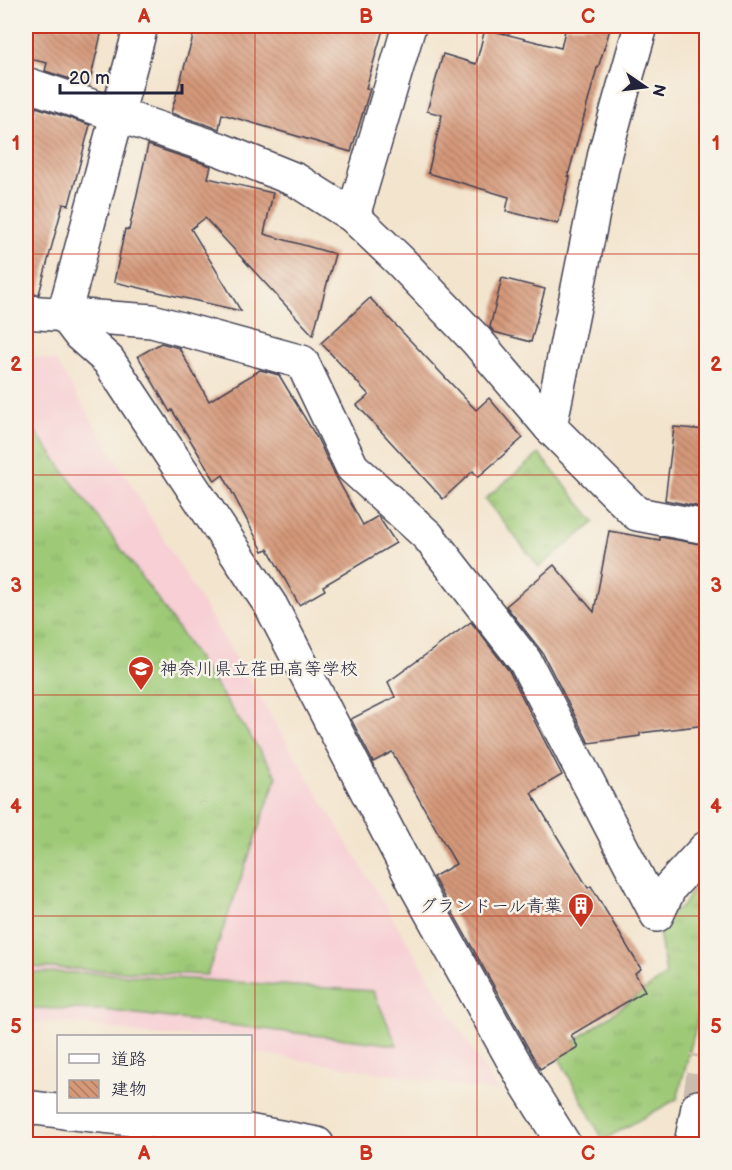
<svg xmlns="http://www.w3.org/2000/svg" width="732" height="1170" viewBox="0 0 732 1170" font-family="'Balsamiq Sans','Klee One',sans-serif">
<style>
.built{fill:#f7cfd4}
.grass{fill:url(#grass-tufts);stroke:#607659;stroke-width:1.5}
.pitch{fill:#9eca77;stroke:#607659;stroke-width:1.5}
.building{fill:url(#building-back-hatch)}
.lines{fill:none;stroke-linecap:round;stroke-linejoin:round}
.minor-tunnel{stroke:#c9bdb0;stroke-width:33;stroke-dasharray:33 16;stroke-linecap:butt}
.minor-casing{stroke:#413f51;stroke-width:36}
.minor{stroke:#fff;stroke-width:33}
.grid{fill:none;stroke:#c8321e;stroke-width:1.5;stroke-opacity:0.55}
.labels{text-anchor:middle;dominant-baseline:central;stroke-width:5;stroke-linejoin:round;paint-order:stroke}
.poi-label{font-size:18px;fill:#22223b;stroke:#f7f3e8;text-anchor:start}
.neatline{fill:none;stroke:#c8321e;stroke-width:2}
.grid-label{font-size:20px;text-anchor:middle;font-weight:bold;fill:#c8321e}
</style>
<defs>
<pattern id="grass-tufts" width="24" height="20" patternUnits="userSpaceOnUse" patternTransform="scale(1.5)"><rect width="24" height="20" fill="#9eca77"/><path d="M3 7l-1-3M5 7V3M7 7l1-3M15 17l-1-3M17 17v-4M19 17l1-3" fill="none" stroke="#88ad68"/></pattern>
<pattern id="building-back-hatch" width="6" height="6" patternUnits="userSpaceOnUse" patternTransform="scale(1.5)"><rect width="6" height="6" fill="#d59879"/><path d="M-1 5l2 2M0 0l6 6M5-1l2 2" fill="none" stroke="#ac7c64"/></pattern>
</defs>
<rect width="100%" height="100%" fill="#f7f3e8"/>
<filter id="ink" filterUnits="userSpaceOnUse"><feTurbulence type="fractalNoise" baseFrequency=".0167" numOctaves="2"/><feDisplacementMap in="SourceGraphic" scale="12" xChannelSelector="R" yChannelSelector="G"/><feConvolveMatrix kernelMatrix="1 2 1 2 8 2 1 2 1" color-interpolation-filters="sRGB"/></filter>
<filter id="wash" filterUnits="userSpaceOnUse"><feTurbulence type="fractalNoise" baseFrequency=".008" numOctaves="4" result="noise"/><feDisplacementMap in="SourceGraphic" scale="24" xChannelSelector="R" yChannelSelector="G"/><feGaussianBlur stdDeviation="1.35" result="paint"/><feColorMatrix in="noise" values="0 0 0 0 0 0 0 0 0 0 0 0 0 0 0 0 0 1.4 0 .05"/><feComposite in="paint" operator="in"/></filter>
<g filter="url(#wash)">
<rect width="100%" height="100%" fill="#f3e4cd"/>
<!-- built -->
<path class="built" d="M 26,355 L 56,361 L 498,1092 L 251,1052 L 250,1036 L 157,1036 L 75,1023 L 26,1022 Z"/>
<!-- grass -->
<g class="grass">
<path d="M 26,419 L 157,598 L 277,776 L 207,975 L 26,967 Z"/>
<path d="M 539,454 L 595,522 L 539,567 L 485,499 Z"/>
<path d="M 706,868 L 706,958 L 697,1023 L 677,1099 L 603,1140 L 557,1054 L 666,975 L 657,919 L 682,907 Z"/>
</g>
<!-- pitch -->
<path class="pitch" d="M 26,972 L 96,973 L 373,991 L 397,1045 L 103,1010 L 26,1008 Z"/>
<g id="blocks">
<!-- building -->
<g class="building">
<path d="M 33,26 L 103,26 L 89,85 L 45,71 L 47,63 L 26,58 Z"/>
<path d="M 196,26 L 384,26 L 366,88 L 370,89 L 351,152 L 222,114 L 219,129 L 171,113 Z"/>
<path d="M 566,26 L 611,26 L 598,68 L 597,68 L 568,176 L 570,177 L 558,224 L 506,211 L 509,197 L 428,173 L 442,115 L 427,111 L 443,54 L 476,64 L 485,29 L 561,48 Z"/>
<path d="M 36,107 L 90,125 L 69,205 L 63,204 L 39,294 L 26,294 L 26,146 Z"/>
<path d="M 148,145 L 211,166 L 208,178 L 273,193 L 264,234 L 335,254 L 313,335 L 205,218 L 191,229 L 241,311 L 114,282 L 125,229 L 129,230 Z"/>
<path d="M 502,278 L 545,289 L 531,342 L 494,332 L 490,327 Z"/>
<path d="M 370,298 L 476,410 L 489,398 L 523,438 L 478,477 L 473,471 L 443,499 L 357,405 L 369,395 L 321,343 Z"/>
<path d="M 161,343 L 179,348 L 209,401 L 260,370 L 279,375 L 317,438 L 335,475 L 363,525 L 378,516 L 396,543 L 323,586 L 325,590 L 299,605 L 268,549 L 263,551 L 223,475 L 215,481 L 172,410 L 170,412 L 138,356 Z"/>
<path d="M 674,427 L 706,430 L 706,508 L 665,500 Z"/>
<path d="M 609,531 L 660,540 L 660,537 L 706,545 L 706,725 L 640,733 L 640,736 L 589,743 L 542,652 L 506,606 L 554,565 L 594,612 Z"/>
<path d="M 471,622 L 509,671 L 562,775 L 531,793 L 588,888 L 591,886 L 641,969 L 635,973 L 645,991 L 571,1035 L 578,1047 L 540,1069 L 433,877 L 456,864 L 392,752 L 373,762 L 351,719 L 395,697 L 388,682 Z"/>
</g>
</g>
</g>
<g filter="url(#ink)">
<use href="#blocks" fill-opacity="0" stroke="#413f51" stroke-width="1.5"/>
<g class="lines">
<!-- minor-tunnel -->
<path class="minor-tunnel" d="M 698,1107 L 706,1056"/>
<defs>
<g id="minor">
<path d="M 141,26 L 64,314 L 80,335 L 108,360 L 271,606 L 415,884 L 527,1085 L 564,1144"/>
<path d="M 26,84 L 219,149 L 296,180 L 353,216 L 400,261 L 476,340 L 550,427 L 637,514 L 706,527"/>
<path d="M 353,216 L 409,26"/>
<path d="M 26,312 L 152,321 L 302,362 L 352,467 L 428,536 L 525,661 L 657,915 L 670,887 L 706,848"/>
<path d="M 550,427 L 605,153 L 641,26"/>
<path d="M 26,1107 L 58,1111"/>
<path d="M 64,1112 L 248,1131 L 317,1144"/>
<path d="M 691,1144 L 698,1107"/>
</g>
</defs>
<!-- minor casing -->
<use href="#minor" class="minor-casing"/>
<!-- minor -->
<use href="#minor" class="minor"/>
</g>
</g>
<!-- grid -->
<path class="grid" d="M 255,26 L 255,1144M 477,26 L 477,1144M 26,254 L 706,254M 26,475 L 706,475M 26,695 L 706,695M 26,916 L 706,916"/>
<!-- icons -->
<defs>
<symbol id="school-pin" viewBox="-11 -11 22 30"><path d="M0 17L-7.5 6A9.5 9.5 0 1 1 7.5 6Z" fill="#c8321e" stroke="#f7f3e8"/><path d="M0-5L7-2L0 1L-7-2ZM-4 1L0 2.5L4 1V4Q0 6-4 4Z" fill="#fff"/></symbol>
<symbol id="building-pin" viewBox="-11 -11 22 30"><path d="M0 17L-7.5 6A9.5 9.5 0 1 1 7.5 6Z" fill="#c8321e" stroke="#f7f3e8"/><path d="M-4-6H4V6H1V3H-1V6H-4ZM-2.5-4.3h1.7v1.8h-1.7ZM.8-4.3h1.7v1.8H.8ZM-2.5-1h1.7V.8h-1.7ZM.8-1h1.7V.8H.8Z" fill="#fff"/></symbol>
</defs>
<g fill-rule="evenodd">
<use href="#school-pin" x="126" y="654" width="30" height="40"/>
<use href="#building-pin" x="566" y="891" width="30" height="40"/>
</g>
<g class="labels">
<!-- poi labels -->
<g class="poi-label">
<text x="160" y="669">神奈川県立荏田高等学校</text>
<text x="562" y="906" text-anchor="end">グランドール青葉</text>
</g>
</g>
<!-- margin -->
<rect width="732" height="1170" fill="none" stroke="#f7f3e8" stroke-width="66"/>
<!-- legend -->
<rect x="57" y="1035" width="195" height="78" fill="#f7f3e8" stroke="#a29fa3" stroke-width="1.5"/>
<rect x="69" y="1054" width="30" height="9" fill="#ffffff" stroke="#a29fa3" stroke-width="1.5"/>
<text x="111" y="1065" font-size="18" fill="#22223b">道路</text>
<rect x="69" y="1080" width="30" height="18" fill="url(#building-back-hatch)" stroke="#a29fa3" stroke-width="1.5"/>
<text x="111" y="1095" font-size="18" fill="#22223b">建物</text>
<!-- north arrow -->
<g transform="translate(645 87) rotate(104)" stroke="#f7f3e8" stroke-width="4.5" paint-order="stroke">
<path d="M0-4.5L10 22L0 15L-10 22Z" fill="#22223b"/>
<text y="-9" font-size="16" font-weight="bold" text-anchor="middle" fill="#22223b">N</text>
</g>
<!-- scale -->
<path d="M60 84v9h122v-9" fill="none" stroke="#22223b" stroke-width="3"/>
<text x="69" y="84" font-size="18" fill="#22223b" stroke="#f7f3e8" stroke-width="4.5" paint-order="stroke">20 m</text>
<rect x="33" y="33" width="666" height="1104" class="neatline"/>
<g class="grid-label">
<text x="144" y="23">A</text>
<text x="366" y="23">B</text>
<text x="588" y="23">C</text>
<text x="16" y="150">1</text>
<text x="716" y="150">1</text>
<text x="16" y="371">2</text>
<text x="716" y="371">2</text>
<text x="16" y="592">3</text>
<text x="716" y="592">3</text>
<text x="16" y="813">4</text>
<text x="716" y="813">4</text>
<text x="16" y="1033">5</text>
<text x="716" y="1033">5</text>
<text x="144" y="1160">A</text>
<text x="366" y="1160">B</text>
<text x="588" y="1160">C</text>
</g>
</svg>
